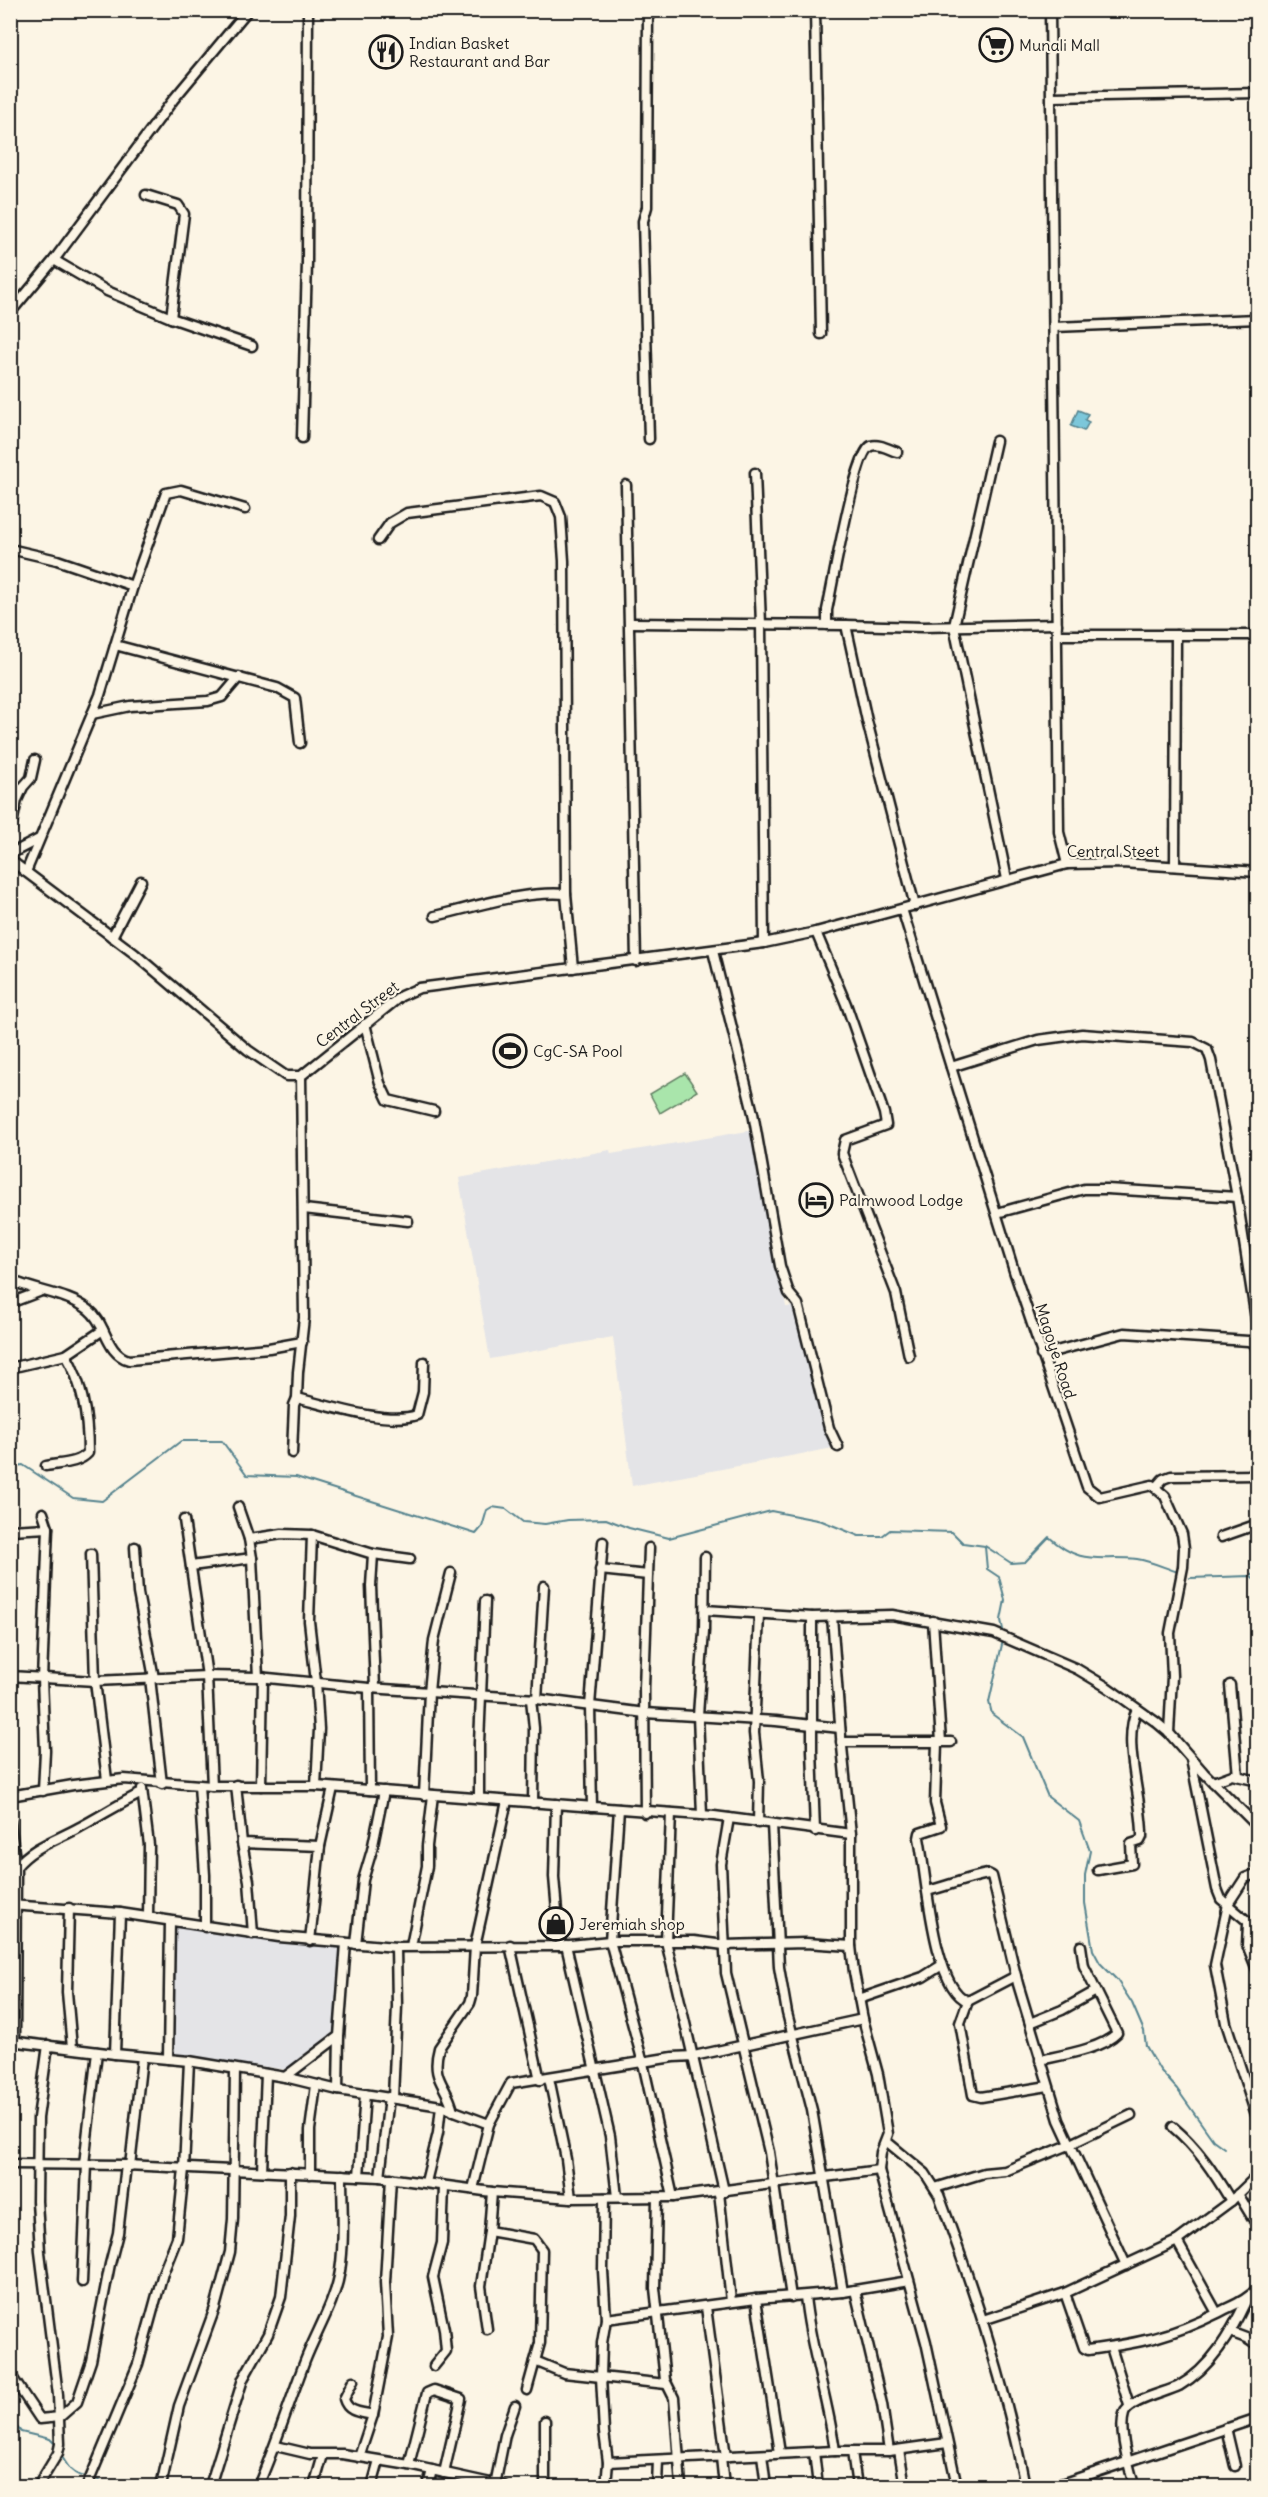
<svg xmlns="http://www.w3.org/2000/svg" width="1268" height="2497" viewBox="0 0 1268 2497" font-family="Delius,sans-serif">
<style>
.built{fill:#e4e4e7}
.green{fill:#a9e5ab;stroke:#628064;stroke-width:1.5}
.water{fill:#7bc7da;stroke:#55838e;stroke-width:1.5}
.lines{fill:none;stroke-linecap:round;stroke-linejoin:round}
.stream{stroke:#55838e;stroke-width:2}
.street-casing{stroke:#1c1c1c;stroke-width:13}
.street{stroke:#fcf5e5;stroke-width:8}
.labels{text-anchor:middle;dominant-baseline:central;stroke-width:4.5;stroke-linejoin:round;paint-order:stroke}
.poi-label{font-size:16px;fill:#1c1c1c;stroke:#fcf5e5;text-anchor:start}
.street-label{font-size:16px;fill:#1c1c1c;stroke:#fcf5e5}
</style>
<rect width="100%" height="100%" fill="#fcf5e5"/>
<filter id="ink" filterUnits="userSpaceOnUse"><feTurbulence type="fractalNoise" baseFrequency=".0167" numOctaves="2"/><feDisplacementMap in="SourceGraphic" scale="12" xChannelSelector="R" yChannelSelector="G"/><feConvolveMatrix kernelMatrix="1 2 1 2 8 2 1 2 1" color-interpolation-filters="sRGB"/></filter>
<g filter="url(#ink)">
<!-- built -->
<g class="built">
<path d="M 754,1130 L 786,1307 L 794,1306 L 833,1448 L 632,1486 L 613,1337 L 490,1359 L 459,1178 L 610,1150 L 611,1154 Z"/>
<path d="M 176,1927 L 341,1947 L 337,2031 L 288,2070 L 173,2054 Z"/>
</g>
<!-- green -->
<path class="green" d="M 685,1073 L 697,1091 L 660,1113 L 650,1094 Z"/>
<!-- water -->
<g class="water">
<path d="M 1078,410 L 1088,414 L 1085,420 L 1089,422 L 1084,431 L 1071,426 Z"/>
<path d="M 511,1042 L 519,1064 L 511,1067 L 503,1045 Z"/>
</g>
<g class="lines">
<!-- stream -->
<g class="stream">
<path d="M 10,1467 L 23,1465 L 73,1498 L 102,1501 L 181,1441 L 222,1441 L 247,1475 L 296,1477 L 476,1534 L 482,1527 L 487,1510 L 492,1507 L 506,1509 L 523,1522 L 545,1524 L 568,1520 L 606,1519 L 629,1528 L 669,1538 L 771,1511 L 822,1521 L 859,1536 L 882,1536 L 890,1530 L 952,1532 L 963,1543 L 985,1546 L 1011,1563 L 1025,1562 L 1049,1537 C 1082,1567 1098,1555 1137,1559 C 1151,1561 1165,1568 1178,1572"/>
<path d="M 1255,1529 L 1253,1532 L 1258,1555"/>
<path d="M 985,1547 L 987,1569 L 999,1577 L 1005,1600 L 1001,1620 L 1004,1635"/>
<path d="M 1250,1576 L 1258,1571"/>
<path d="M 1190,1578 L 1250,1576 L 1258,1583"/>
<path d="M 1003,1640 L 989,1702 L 992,1714 L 1023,1737 L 1048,1797 L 1079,1821 L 1090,1851 L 1085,1875 L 1085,1903 L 1093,1950 L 1100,1963 L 1117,1980 L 1132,2003 L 1144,2031 L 1146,2046 L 1160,2070 L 1177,2089 L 1213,2140 L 1224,2148"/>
<path d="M 10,2419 L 21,2432 L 50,2439 L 56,2445"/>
<path d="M 61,2455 C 68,2467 73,2476 87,2477"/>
<path d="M 93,2477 L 108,2486"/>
</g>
<defs>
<g id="street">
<path d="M 648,10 L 647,207 L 643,221 L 649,439"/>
<path d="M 815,10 L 821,334"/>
<path d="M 1050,10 L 1059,832 L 1067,864"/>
<path d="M 1052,97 L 1258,93"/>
<path d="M 54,260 L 107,291 L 171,318 L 184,214 L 178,205 L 146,195"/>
<path d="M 10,313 L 54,260 L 173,100 L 248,10"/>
<path d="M 171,318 L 252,346"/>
<path d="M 1054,327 L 1258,319"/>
<path d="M 302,438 L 307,263 L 308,10"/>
<path d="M 996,441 L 954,626 L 1007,879"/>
<path d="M 755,473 L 761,624 L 764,943"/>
<path d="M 626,485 L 636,961"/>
<path d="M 378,540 L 390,523 L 407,513 L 541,496 L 555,502 L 561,517 L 564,561 L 566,894 L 573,968"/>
<path d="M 10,549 L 57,560 L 133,586 L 100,695 L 26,872"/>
<path d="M 133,586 L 166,493 L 181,490 L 245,509"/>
<path d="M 631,623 L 846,625"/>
<path d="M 827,625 L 827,610 C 832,588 855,451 871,446 C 879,443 890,450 897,452"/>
<path d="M 1057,635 L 1258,635"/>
<path d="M 115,645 L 277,688 L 295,698 L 300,743"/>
<path d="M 92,714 L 130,706 L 208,701 L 222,697 L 239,677"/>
<path d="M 10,834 L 17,800 L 23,787 L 31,778 L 35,760"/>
<path d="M 10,854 L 39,839"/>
<path d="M 10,860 L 135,954 L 248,1050 L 286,1076 L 301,1076 L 401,996 L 419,988 L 764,943 L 816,932 L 1067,864 L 1122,863 L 1258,872"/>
<path d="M 1175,866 L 1176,635"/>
<path d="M 915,906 L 867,721 L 846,625 L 923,627 L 1057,624"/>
<path d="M 902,909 L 1015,1274 L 1087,1487 L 1100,1497 L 1152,1485 L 1165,1496 L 1182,1534 L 1184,1548 L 1183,1567 L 1170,1633 L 1172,1676 L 1169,1733"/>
<path d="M 435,916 C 478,906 522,891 566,894"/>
<path d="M 816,932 L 846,1004 L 884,1113 L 886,1125 L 845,1140 L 842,1153 L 896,1293 L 909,1356"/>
<path d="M 112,937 L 141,881"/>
<path d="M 713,951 L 753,1113 L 780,1266 L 789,1293 L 798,1304 L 829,1428 L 838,1447"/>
<path d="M 365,1024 L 380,1083 L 388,1100 L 434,1111"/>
<path d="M 951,1067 L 1038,1040 L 1082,1034 L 1193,1042 L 1207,1049 L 1211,1060 L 1237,1197 L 1257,1326"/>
<path d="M 304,1209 L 408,1221"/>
<path d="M 997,1213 L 1084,1189 L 1107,1189 L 1237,1197"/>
<path d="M 10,1280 C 34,1291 70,1294 89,1310 C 107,1324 105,1353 129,1360 L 269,1348 L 302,1342"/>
<path d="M 10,1303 L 39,1292"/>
<path d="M 1041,1355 L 1124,1333 L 1248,1341 L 1254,1342 L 1258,1353"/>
<path d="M 10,1368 L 66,1355 L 103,1330"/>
<path d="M 297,1398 C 329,1406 387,1425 417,1415 L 423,1392 L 424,1362"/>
<path d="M 292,1453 L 294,1405 L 297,1398 L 298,1372 L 304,1318 L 301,1076"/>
<path d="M 46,1466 C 60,1463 78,1464 88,1453 C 88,1420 83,1384 66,1355"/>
<path d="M 1156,1487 L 1163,1479 L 1171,1476 L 1258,1475"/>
<path d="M 238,1507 L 249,1539 L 252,1558 L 258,1677"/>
<path d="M 184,1520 L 207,1676 L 212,1786"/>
<path d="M 10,1530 L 48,1528"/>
<path d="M 312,1535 L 309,1621 L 316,1682 L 319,1729 L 316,1786"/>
<path d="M 1221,1537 L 1258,1524"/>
<path d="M 249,1539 L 282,1534 L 312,1535 L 373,1554 L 410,1559"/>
<path d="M 135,1547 L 138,1593 L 154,1678"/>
<path d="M 91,1554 L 95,1681 L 107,1780"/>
<path d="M 373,1554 L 371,1586 L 375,1688"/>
<path d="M 191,1566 L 252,1558"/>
<path d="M 600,1570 L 648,1575"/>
<path d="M 705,1610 L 812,1617 L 892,1615 L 994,1633 L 1077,1669 L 1107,1687 L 1156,1722 L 1169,1733 L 1204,1773 L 1258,1827"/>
<path d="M 832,1616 L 841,1737 L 851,1834 L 851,1946 L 854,1972 L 863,2019 L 878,2074 L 888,2134 L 881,2152 L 879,2170 L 926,2342 L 957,2486"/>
<path d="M 812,1617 L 812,1750 L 815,1831"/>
<path d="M 933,1621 L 941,1742"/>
<path d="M 10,1676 L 95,1681 L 207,1676 L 258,1677 L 369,1688 L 537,1699 L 645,1713 L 776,1721 L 840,1728"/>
<path d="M 150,1678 L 162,1784"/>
<path d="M 1230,1685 L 1238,1776"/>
<path d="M 369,1688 L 370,1790"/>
<path d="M 531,1699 L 534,1728 L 533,1803"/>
<path d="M 537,1699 L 544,1586"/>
<path d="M 841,1742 L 951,1742"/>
<path d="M 937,1743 L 935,1803 L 941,1826 L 920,1833 L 919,1838 C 926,1871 933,1990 968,2001 L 1016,1976"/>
<path d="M 1191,1759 L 1217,1889 L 1221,1899 L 1258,1930"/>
<path d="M 1213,1782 L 1232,1775 L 1258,1781"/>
<path d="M 199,1785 L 205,1875 L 205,1927"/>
<path d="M 236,1785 L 242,1843 L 320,1846"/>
<path d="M 261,1786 L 263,1677"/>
<path d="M 142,1789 L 149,1845 L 148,1917"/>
<path d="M 43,1791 L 45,1751 L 42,1679 L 48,1528 L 43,1513"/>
<path d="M 424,1795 L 429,1692 L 434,1640 L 451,1573"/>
<path d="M 10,1796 L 73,1785 L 124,1779 L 212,1786 L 316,1786 L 714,1816 L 851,1834"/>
<path d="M 479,1798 L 479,1743 L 485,1601"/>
<path d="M 556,1804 L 554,1877 L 560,1946"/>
<path d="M 592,1807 L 590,1706 L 603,1542"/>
<path d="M 619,1809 L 610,1941 L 643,2063 L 673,2197"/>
<path d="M 645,1813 L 644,1688 L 649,1548"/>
<path d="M 671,1813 L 666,1941 L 724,2191"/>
<path d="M 702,1815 L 698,1715 L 704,1631 L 705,1557"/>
<path d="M 729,1818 L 721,1864 L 726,1973 L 769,2152 L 791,2297"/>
<path d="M 10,1821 L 16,1867"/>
<path d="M 758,1823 L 759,1781 L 754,1733 L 759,1614"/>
<path d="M 772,1824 L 779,1967 L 787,2013 L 812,2110 L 843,2292"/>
<path d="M 242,1843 L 249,1881 L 253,1934"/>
<path d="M 1098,1870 L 1132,1864 L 1131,1844 L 1140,1841 L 1142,1837 C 1143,1799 1121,1742 1137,1709"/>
<path d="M 1258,1873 L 1245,1878 L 1228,1904 L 1215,1965 L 1226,2023 L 1258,2121"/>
<path d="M 927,1891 C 948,1886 966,1878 988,1874 L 992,1876 L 1018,1984 L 1059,2120 L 1126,2265"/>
<path d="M 10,1905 L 120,1913 L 279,1937 L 396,1947 L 560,1946 L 610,1941 L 694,1941 L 724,1945 L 806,1943 L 851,1946"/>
<path d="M 69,1908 L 67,1992 L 72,2048"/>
<path d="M 1248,1924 L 1247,1945 L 1258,1972"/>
<path d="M 310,1941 L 320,1846 L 333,1788"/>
<path d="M 356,1944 L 363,1880 L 372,1850 L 384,1791"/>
<path d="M 510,1945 L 540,2080"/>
<path d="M 566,1945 L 610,2136 L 617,2197"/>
<path d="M 411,1946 L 427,1866 L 427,1846 L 433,1795"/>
<path d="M 859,1999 L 923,1977 L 942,1965"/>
<path d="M 968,2001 L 960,2023 L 973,2095 L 981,2097 L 1048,2086"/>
<path d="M 1030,2023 L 1062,2010 L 1096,1991"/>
<path d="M 10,2041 L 115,2054 L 189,2061 L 285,2077 L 339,2036 L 346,1943"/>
<path d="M 15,2042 L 16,1867 C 33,1846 57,1840 80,1827 C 101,1816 120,1803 142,1793"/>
<path d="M 115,2054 L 120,1913"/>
<path d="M 168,2059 L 170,1921"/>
<path d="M 1040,2060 C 1062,2055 1102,2049 1117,2033 L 1084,1966 L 1081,1946"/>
<path d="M 285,2077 L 338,2090 L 441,2106 L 489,2124"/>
<path d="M 549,2078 L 566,2159 L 571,2198"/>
<path d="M 338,2090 L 339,2036"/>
<path d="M 393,2098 L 397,2006 L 396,1947"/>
<path d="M 453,2111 C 448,2085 430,2081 439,2048 L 470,2003 L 472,1996 L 475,1946 L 507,1801"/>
<path d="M 1173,2127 C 1198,2148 1214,2173 1231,2201"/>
<path d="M 886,2141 L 925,2173 L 939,2195 C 974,2290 1006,2386 1025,2486"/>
<path d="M 10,2164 L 126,2165 L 380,2177 L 492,2192 L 571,2198 L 673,2197 L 879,2170"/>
<path d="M 84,2164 L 97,2052"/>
<path d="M 130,2166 L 142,2057"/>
<path d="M 262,2171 L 266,2074"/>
<path d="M 310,2174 L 310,2130 L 316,2085"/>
<path d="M 359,2176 L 365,2094"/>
<path d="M 380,2177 L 389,2097"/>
<path d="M 426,2182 L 438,2133 L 441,2106"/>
<path d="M 935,2188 L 984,2173 L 1005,2171 L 1069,2145 L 1131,2115"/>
<path d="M 473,2189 L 489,2124 L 511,2083 L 673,2057 L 694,2056 L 863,2019"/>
<path d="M 719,2192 L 731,2301"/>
<path d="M 1238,2194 L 1258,2227"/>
<path d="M 604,2198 L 603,2271 L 606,2319 L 602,2343 L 601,2377 L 604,2432 L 608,2462 L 606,2486"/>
<path d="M 657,2198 L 655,2288 L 665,2380 L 674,2398 L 681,2486"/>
<path d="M 489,2231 L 534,2239 L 542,2250 L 540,2343 L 527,2390"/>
<path d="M 1177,2241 L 1217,2313"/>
<path d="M 82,2282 L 87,2164"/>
<path d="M 855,2290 L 882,2404 L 889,2451"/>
<path d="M 1065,2293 L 1084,2348 L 1088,2350 C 1140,2343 1170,2337 1218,2313 C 1233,2305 1246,2301 1258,2288"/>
<path d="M 805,2296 C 810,2349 828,2398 835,2451"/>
<path d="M 756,2299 L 780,2453"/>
<path d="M 706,2307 L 726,2457"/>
<path d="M 606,2319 L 756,2299 L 843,2292 L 909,2281"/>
<path d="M 983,2320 L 1065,2293 L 1177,2241 L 1231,2201 L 1258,2175"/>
<path d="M 487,2329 L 481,2286 L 489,2231 L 492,2192"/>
<path d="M 1230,2332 L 1246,2338 L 1258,2346"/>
<path d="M 1111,2347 L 1129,2405"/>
<path d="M 535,2361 L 564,2373 L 666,2384"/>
<path d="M 434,2366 L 446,2351 L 444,2329 L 433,2277 L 442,2243 L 444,2186"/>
<path d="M 10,2374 L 40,2419 L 60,2417 L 77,2402 L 91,2361 L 110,2264 L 118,2233 L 126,2165"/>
<path d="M 353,2381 L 344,2399 C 348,2413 361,2412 373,2415"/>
<path d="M 545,2421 L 545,2486"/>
<path d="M 1226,2428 L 1235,2466"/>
<path d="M 276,2446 L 310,2454 L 342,2454 L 409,2465 L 504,2486"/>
<path d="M 899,2450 L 905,2486"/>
<path d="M 814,2452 L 818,2486"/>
<path d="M 852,2452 L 857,2486"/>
<path d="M 762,2455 L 766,2486"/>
<path d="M 359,2457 L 373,2415 L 388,2337 L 385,2282 L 391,2178"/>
<path d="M 721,2457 L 724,2486"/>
<path d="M 608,2462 L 835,2451 L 889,2451 L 947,2443"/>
<path d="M 409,2465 L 427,2393 L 434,2390 L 461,2399 L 444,2473"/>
<path d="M 495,2485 L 505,2435 L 515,2406"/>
<path d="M 38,2486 L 58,2453 L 60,2444 L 58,2395 L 40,2252 L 37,2201 L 38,2118 L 48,2045"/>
<path d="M 87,2486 L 138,2364 L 163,2273 L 177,2238 L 184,2169 L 189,2061"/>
<path d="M 161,2486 L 179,2406 L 215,2308 L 230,2252 L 233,2219 L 235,2070"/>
<path d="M 210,2486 L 243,2379 L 268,2334 L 281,2297 L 290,2216 L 290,2172"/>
<path d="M 258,2486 C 276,2445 289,2403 305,2361 C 316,2332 335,2303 340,2271 C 345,2240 342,2206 342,2175"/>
<path d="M 314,2486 L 323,2455"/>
<path d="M 372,2486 L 379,2461"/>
<path d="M 428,2486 L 432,2470"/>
<path d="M 657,2486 L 658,2460"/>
<path d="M 1055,2486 L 1258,2418"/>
<path d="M 1134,2486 C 1130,2468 1118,2433 1124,2414 C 1128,2400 1165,2393 1179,2386 C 1211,2368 1231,2333 1246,2301"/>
</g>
</defs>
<!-- street casing -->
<use href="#street" class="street-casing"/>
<!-- street -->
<use href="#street" class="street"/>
</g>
</g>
<!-- icons -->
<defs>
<symbol id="supermarket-ring" viewBox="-11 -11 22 22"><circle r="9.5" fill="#fcf5e5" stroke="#1c1c1c" stroke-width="1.5"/><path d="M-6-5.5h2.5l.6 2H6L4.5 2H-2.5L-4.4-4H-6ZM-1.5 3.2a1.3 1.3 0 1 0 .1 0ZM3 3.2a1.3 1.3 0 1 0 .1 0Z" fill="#1c1c1c"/></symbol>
<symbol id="restaurant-ring" viewBox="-11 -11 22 22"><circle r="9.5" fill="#fcf5e5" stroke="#1c1c1c" stroke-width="1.5"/><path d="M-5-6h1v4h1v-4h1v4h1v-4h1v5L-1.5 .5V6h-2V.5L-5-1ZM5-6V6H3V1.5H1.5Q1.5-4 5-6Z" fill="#1c1c1c"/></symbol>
<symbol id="stadium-ring" viewBox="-11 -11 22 22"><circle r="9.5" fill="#fcf5e5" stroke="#1c1c1c" stroke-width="1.5"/><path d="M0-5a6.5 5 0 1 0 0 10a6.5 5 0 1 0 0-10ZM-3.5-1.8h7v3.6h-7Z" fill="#1c1c1c"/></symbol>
<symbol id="hotel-ring" viewBox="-11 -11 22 22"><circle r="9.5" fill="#fcf5e5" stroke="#1c1c1c" stroke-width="1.5"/><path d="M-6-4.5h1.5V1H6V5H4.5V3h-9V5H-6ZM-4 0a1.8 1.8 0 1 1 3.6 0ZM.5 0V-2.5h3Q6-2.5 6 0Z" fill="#1c1c1c"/></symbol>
<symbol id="shop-ring" viewBox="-11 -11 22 22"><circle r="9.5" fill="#fcf5e5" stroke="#1c1c1c" stroke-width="1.5"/><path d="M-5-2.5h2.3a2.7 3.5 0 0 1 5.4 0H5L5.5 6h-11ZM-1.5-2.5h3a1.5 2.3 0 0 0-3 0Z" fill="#1c1c1c"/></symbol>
</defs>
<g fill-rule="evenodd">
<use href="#supermarket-ring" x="977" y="26" width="38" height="38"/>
<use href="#restaurant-ring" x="367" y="33" width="38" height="38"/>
<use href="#stadium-ring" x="491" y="1032" width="38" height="38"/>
<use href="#hotel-ring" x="797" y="1181" width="38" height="38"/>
<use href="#shop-ring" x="537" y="1905" width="38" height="38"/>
</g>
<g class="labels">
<!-- poi labels -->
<g class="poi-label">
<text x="409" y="43">Indian Basket<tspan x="409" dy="18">Restaurant and Bar</tspan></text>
<text x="1019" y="45">Munali Mall</text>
<text x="533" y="1051">CgC-SA Pool</text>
<text x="839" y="1200">Palmwood Lodge</text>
<text x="579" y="1924">Jeremiah shop</text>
</g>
<!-- street labels -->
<g class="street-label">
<text x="1113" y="851">Central Steet</text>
<text transform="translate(357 1014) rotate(-37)">Central Street</text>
<text transform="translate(1056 1351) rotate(72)">Magoye Road</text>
</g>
</g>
<!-- margin -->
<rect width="1268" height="2497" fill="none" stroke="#fcf5e5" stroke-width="36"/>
<rect x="18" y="18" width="1232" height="2461" fill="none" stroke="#1c1c1c" stroke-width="2" filter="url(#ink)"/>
</svg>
